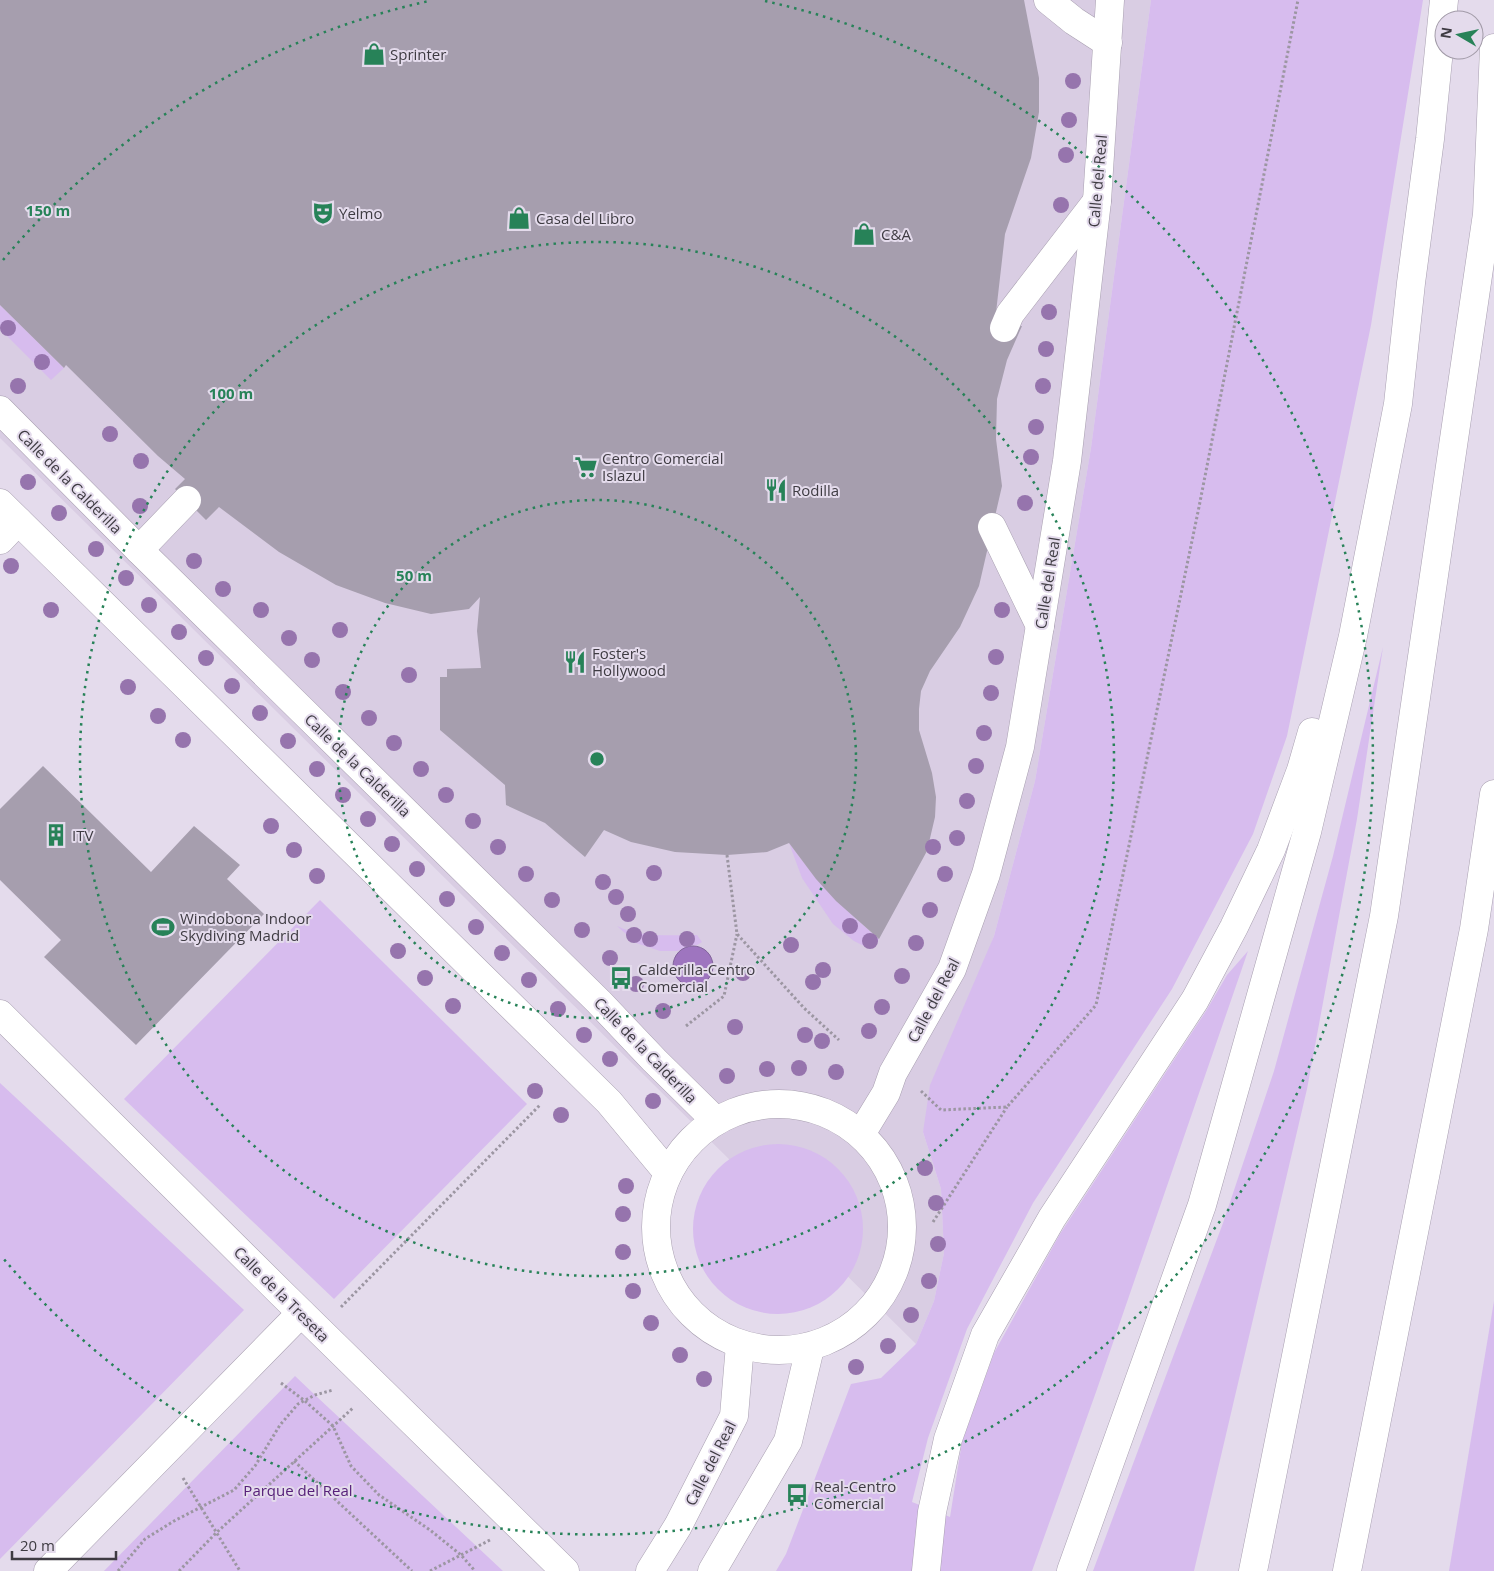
<svg xmlns="http://www.w3.org/2000/svg" width="1494" height="1571" viewBox="0 0 1494 1571" font-family="'Open Sans',sans-serif">
<style>
.built{fill:#d9cde3}
.green{fill:#d7bcee}
.water{fill:#9e75bf;stroke:#81649a}
.building{fill:#a69eae}
.lines{fill:none;stroke-linecap:round;stroke-linejoin:round}
.minor-casing{stroke:#a89fb0;stroke-width:29}
.highway-casing{stroke:#a89fb0;stroke-width:29}
.path{stroke:#9c96a2;stroke-width:3;stroke-dasharray:2.5 2.5;stroke-linecap:butt}
.minor{stroke:#fff;stroke-width:28}
.highway{stroke:#fff;stroke-width:28}
.tree{fill:#9674ad}
.ring{fill:none;stroke:#278258;stroke-width:2.5;stroke-dasharray:2.5 5}
.labels{text-anchor:middle;dominant-baseline:central;stroke-width:4;stroke-linejoin:round;paint-order:stroke}
.poi-label{font-size:15px;fill:#3e3b42;stroke:#e4dbec;text-anchor:start}
.street-label{font-size:15px;fill:#3e3b42;stroke:#e4dbec}
.park-label{font-size:15px;fill:#562079;stroke:#e4dbec}
.centre{fill:#278258;stroke:#e4dbec;stroke-width:2.5}
.ring-label{font-size:15px;text-anchor:middle;font-weight:bold;fill:#278258;stroke:#e4dbec;stroke-width:4;stroke-linejoin:round;paint-order:stroke}
</style>
<rect width="100%" height="100%" fill="#e4dbec"/>
<!-- built -->
<path class="built" d="M 0,0 L 1151,0 L 1091,448 L 1035,781 L 994,936 L 923,1132 L 941,1189 L 944,1253 L 934,1301 L 916,1344 L 0,438 Z"/>
<!-- green -->
<g class="green">
<path d="M 1151,0 L 1423,0 L 1371,325 L 1287,736 L 1253,834 L 1172,989 L 1033,1203 L 967,1329 L 928,1438 L 912,1502 L 950,1517 L 962,1442 L 994,1353 L 1060,1234 L 1206,1011 L 1227,975 L 1248,951 L 1096,1392 L 1032,1571 L 776,1571 L 786,1554 L 851,1384 L 881,1378 L 916,1344 L 934,1301 L 944,1253 L 941,1189 L 923,1132 L 930,1085 L 994,936 L 1035,781 L 1091,448 Z"/>
<path d="M 0,305 L 64,368 L 51,380 L 0,329 Z"/>
<path d="M 1383,647 L 1357,819 L 1307,1089 L 1194,1571 L 1093,1571 L 1223,1223 L 1274,1071 L 1333,856 Z"/>
<path d="M 789,843 C 815,880 845,910 879,939 L 874,948 L 864,946 L 854,941 L 833,924 L 802,878 Z"/>
<path d="M 320,900 L 527,1104 L 334,1299 L 124,1099 Z"/>
<path d="M 617,926 C 642,938 670,935 697,935 L 702,942 L 697,945 L 687,946 L 678,951 L 660,951 L 636,943 Z"/>
<path d="M 0,1083 L 244,1310 L 0,1559 Z"/>
<circle cx="778" cy="1229" r="85"/>
<path d="M 1494,1301 L 1494,1571 L 1449,1571 Z"/>
<path d="M 295,1376 L 315,1395 L 503,1571 L 104,1571 Z"/>
</g>
<!-- water -->
<circle class="water" cx="693" cy="966" r="20"/>
<!-- building -->
<g class="building">
<path d="M 0,0 L 1024,0 L 1039,78 L 1039,112 L 1031,158 L 1005,234 L 994,330 L 1022,326 L 1007,360 L 997,399 L 996,439 L 1002,486 L 979,586 L 960,627 L 930,671 L 921,691 L 919,709 L 919,730 L 932,773 L 936,797 L 935,817 L 927,851 L 879,939 L 836,901 L 816,879 L 789,843 L 767,852 L 727,855 L 675,852 L 631,842 L 604,830 L 585,857 L 545,823 L 506,805 L 505,785 L 440,730 L 440,677 L 447,677 L 447,669 L 481,668 L 477,631 L 480,597 L 469,609 L 431,614 L 385,603 L 336,585 L 279,552 L 219,507 L 206,520 L 175,489 L 185,479 L 158,456 L 66,365 L 64,368 L 0,305 Z"/>
<path d="M 43,766 L 151,872 L 194,826 L 240,865 L 227,879 L 264,914 L 136,1045 L 44,957 L 61,940 L 0,880 L 0,809 Z"/>
</g>
<g class="lines">
<defs>
<g id="minor">
<path d="M 1048,0 L 1074,21 L 1108,43"/>
<path d="M 1004,328 L 1010,314 L 1097,201"/>
<path d="M 0,410 L 139,550 L 599,1002 L 654,1060 L 716,1121"/>
<path d="M 0,503 L 609,1102 L 668,1173"/>
<path d="M 992,527 L 1040,626"/>
<path d="M 0,540 L 18,521"/>
<path d="M 139,550 L 187,500"/>
<path d="M 0,1014 L 280,1292 L 565,1571"/>
<circle cx="779" cy="1227" r="123"/>
<path d="M 861,1134 L 886,1093 L 893,1073 L 952,969 L 986,874 L 1020,747 L 1067,461 L 1097,201 L 1110,0"/>
<path d="M 48,1571 L 301,1313"/>
<path d="M 650,1571 L 678,1526 L 734,1416 L 740,1345"/>
<path d="M 712,1571 L 788,1441 L 810,1348"/>
</g>
<g id="highway">
<path d="M 926,1571 L 932,1512 L 948,1439 L 985,1335 L 1052,1218 L 1195,1000 L 1234,927 L 1271,850 L 1301,770 L 1312,732"/>
<path d="M 1071,1571 L 1202,1205 L 1307,832 L 1353,636 L 1398,404 L 1411,283 L 1430,139 L 1444,0"/>
<path d="M 1253,1571 L 1384,916 L 1487,214 L 1494,48"/>
<path d="M 1347,1571 L 1474,929 L 1494,794"/>
</g>
</defs>
<!-- minor casing -->
<use href="#minor" class="minor-casing"/>
<!-- highway casing -->
<use href="#highway" class="highway-casing"/>
<!-- path -->
<g class="path">
<path d="M 727,855 L 737,934 L 804,1008 L 839,1040"/>
<path d="M 686,1026 L 724,996 L 737,934"/>
<path d="M 921,1091 L 941,1110 L 1007,1107 L 1096,1005 L 1199,507 L 1298,0"/>
<path d="M 933,1222 L 1007,1107"/>
<path d="M 341,1307 L 540,1105"/>
<path d="M 281,1383 L 305,1401 L 333,1426 L 351,1466 L 379,1495 L 430,1530 L 461,1555 L 475,1571"/>
<path d="M 294,1461 L 412,1571"/>
<path d="M 183,1478 L 240,1571"/>
<path d="M 118,1571 L 145,1539 L 174,1521 L 234,1490 L 255,1466 L 280,1425 L 298,1404 L 315,1395 L 333,1390"/>
<path d="M 179,1571 L 216,1533 L 354,1407"/>
<path d="M 430,1571 L 490,1540"/>
</g>
<!-- minor -->
<use href="#minor" class="minor"/>
<!-- highway -->
<use href="#highway" class="highway"/>
</g>
<!-- trees -->
<g class="tree">
<circle cx="1073" cy="81" r="8"/>
<circle cx="1069" cy="120" r="8"/>
<circle cx="1066" cy="155" r="8"/>
<circle cx="1061" cy="205" r="8"/>
<circle cx="1049" cy="312" r="8"/>
<circle cx="8" cy="328" r="8"/>
<circle cx="1046" cy="349" r="8"/>
<circle cx="42" cy="362" r="8"/>
<circle cx="18" cy="386" r="8"/>
<circle cx="1043" cy="386" r="8"/>
<circle cx="1036" cy="427" r="8"/>
<circle cx="110" cy="434" r="8"/>
<circle cx="1031" cy="457" r="8"/>
<circle cx="141" cy="461" r="8"/>
<circle cx="28" cy="482" r="8"/>
<circle cx="1025" cy="503" r="8"/>
<circle cx="140" cy="506" r="8"/>
<circle cx="59" cy="513" r="8"/>
<circle cx="96" cy="549" r="8"/>
<circle cx="194" cy="561" r="8"/>
<circle cx="11" cy="566" r="8"/>
<circle cx="126" cy="578" r="8"/>
<circle cx="223" cy="589" r="8"/>
<circle cx="149" cy="605" r="8"/>
<circle cx="51" cy="610" r="8"/>
<circle cx="261" cy="610" r="8"/>
<circle cx="1002" cy="610" r="8"/>
<circle cx="340" cy="630" r="8"/>
<circle cx="179" cy="632" r="8"/>
<circle cx="289" cy="638" r="8"/>
<circle cx="996" cy="657" r="8"/>
<circle cx="206" cy="658" r="8"/>
<circle cx="312" cy="660" r="8"/>
<circle cx="409" cy="675" r="8"/>
<circle cx="232" cy="686" r="8"/>
<circle cx="128" cy="687" r="8"/>
<circle cx="343" cy="692" r="8"/>
<circle cx="991" cy="693" r="8"/>
<circle cx="260" cy="713" r="8"/>
<circle cx="158" cy="716" r="8"/>
<circle cx="369" cy="718" r="8"/>
<circle cx="984" cy="733" r="8"/>
<circle cx="183" cy="740" r="8"/>
<circle cx="288" cy="741" r="8"/>
<circle cx="394" cy="743" r="8"/>
<circle cx="976" cy="766" r="8"/>
<circle cx="317" cy="769" r="8"/>
<circle cx="421" cy="769" r="8"/>
<circle cx="343" cy="795" r="8"/>
<circle cx="446" cy="795" r="8"/>
<circle cx="967" cy="801" r="8"/>
<circle cx="368" cy="819" r="8"/>
<circle cx="473" cy="821" r="8"/>
<circle cx="271" cy="826" r="8"/>
<circle cx="957" cy="838" r="8"/>
<circle cx="392" cy="844" r="8"/>
<circle cx="498" cy="847" r="8"/>
<circle cx="933" cy="847" r="8"/>
<circle cx="294" cy="850" r="8"/>
<circle cx="417" cy="869" r="8"/>
<circle cx="654" cy="873" r="8"/>
<circle cx="526" cy="874" r="8"/>
<circle cx="945" cy="874" r="8"/>
<circle cx="317" cy="876" r="8"/>
<circle cx="603" cy="882" r="8"/>
<circle cx="616" cy="897" r="8"/>
<circle cx="447" cy="899" r="8"/>
<circle cx="552" cy="900" r="8"/>
<circle cx="930" cy="910" r="8"/>
<circle cx="628" cy="914" r="8"/>
<circle cx="850" cy="926" r="8"/>
<circle cx="476" cy="927" r="8"/>
<circle cx="582" cy="930" r="8"/>
<circle cx="634" cy="935" r="8"/>
<circle cx="650" cy="939" r="8"/>
<circle cx="687" cy="939" r="8"/>
<circle cx="870" cy="941" r="8"/>
<circle cx="916" cy="943" r="8"/>
<circle cx="791" cy="945" r="8"/>
<circle cx="398" cy="951" r="8"/>
<circle cx="502" cy="953" r="8"/>
<circle cx="610" cy="958" r="8"/>
<circle cx="823" cy="970" r="8"/>
<circle cx="743" cy="973" r="8"/>
<circle cx="902" cy="976" r="8"/>
<circle cx="425" cy="978" r="8"/>
<circle cx="529" cy="980" r="8"/>
<circle cx="813" cy="982" r="8"/>
<circle cx="636" cy="984" r="8"/>
<circle cx="453" cy="1006" r="8"/>
<circle cx="882" cy="1007" r="8"/>
<circle cx="558" cy="1009" r="8"/>
<circle cx="663" cy="1011" r="8"/>
<circle cx="735" cy="1027" r="8"/>
<circle cx="869" cy="1031" r="8"/>
<circle cx="584" cy="1035" r="8"/>
<circle cx="805" cy="1035" r="8"/>
<circle cx="822" cy="1041" r="8"/>
<circle cx="610" cy="1059" r="8"/>
<circle cx="799" cy="1068" r="8"/>
<circle cx="767" cy="1069" r="8"/>
<circle cx="836" cy="1072" r="8"/>
<circle cx="727" cy="1076" r="8"/>
<circle cx="535" cy="1091" r="8"/>
<circle cx="653" cy="1101" r="8"/>
<circle cx="561" cy="1115" r="8"/>
<circle cx="925" cy="1168" r="8"/>
<circle cx="626" cy="1186" r="8"/>
<circle cx="936" cy="1203" r="8"/>
<circle cx="623" cy="1214" r="8"/>
<circle cx="938" cy="1244" r="8"/>
<circle cx="623" cy="1252" r="8"/>
<circle cx="929" cy="1281" r="8"/>
<circle cx="633" cy="1291" r="8"/>
<circle cx="911" cy="1315" r="8"/>
<circle cx="651" cy="1323" r="8"/>
<circle cx="888" cy="1346" r="8"/>
<circle cx="680" cy="1355" r="8"/>
<circle cx="856" cy="1367" r="8"/>
<circle cx="704" cy="1379" r="8"/>
</g>
<!-- distance rings -->
<g class="ring">
<circle cx="597" cy="759" r="259"/>
<circle cx="597" cy="759" r="517"/>
<path d="M3 260A776 776 0 0 1 429 1M765 1A776 776 0 1 1 3 1258"/>
</g>
<!-- icons -->
<defs>
<symbol id="shop-bare" viewBox="-9 -9 18 18"><path d="M-5-2.5h2.3a2.7 3.5 0 0 1 5.4 0H5L5.5 6h-11ZM-1.5-2.5h3a1.5 2.3 0 0 0-3 0Z" fill="#278258" stroke="#e4dbec" stroke-width="2.5" paint-order="stroke"/></symbol>
<symbol id="theatre-bare" viewBox="-9 -9 18 18"><path d="M-5-5.5Q0-4 5-5.5V0Q5 5 0 6Q-5 5-5 0ZM-3.3-2.5H-1v1.5H-3.3ZM1-2.5H3.3v1.5H1ZM-2.8 1Q0 5.5 2.8 1Z" fill="#278258" stroke="#e4dbec" stroke-width="2.5" paint-order="stroke"/></symbol>
<symbol id="supermarket-bare" viewBox="-9 -9 18 18"><path d="M-6-5.5h2.5l.6 2H6L4.5 2H-2.5L-4.4-4H-6ZM-1.5 3.2a1.3 1.3 0 1 0 .1 0ZM3 3.2a1.3 1.3 0 1 0 .1 0Z" fill="#278258" stroke="#e4dbec" stroke-width="2.5" paint-order="stroke"/></symbol>
<symbol id="restaurant-bare" viewBox="-9 -9 18 18"><path d="M-5-6h1v4h1v-4h1v4h1v-4h1v5L-1.5 .5V6h-2V.5L-5-1ZM5-6V6H3V1.5H1.5Q1.5-4 5-6Z" fill="#278258" stroke="#e4dbec" stroke-width="2.5" paint-order="stroke"/></symbol>
<symbol id="building-bare" viewBox="-9 -9 18 18"><path d="M-4-6H4V6H1V3H-1V6H-4ZM-2.5-4.3h1.7v1.8h-1.7ZM.8-4.3h1.7v1.8H.8ZM-2.5-1h1.7V.8h-1.7ZM.8-1h1.7V.8H.8Z" fill="#278258" stroke="#e4dbec" stroke-width="2.5" paint-order="stroke"/></symbol>
<symbol id="stadium-bare" viewBox="-9 -9 18 18"><path d="M0-5a6.5 5 0 1 0 0 10a6.5 5 0 1 0 0-10ZM-3.5-1.8h7v3.6h-7Z" fill="#278258" stroke="#e4dbec" stroke-width="2.5" paint-order="stroke"/></symbol>
<symbol id="bus-bare" viewBox="-9 -9 18 18"><path d="M-5-6H5V4H4V6H2V4H-2V6H-4V4H-5ZM-3.5-4V0h7V-4ZM-3.5 1.2v1.5H-2V1.2ZM2 1.2v1.5H3.5V1.2Z" fill="#278258" stroke="#e4dbec" stroke-width="2.5" paint-order="stroke"/></symbol>
</defs>
<g fill-rule="evenodd">
<use href="#shop-bare" x="358" y="38" width="32" height="32"/>
<use href="#theatre-bare" x="307" y="197" width="32" height="32"/>
<use href="#shop-bare" x="503" y="202" width="32" height="32"/>
<use href="#shop-bare" x="848" y="218" width="32" height="32"/>
<use href="#supermarket-bare" x="570" y="451" width="32" height="32"/>
<use href="#restaurant-bare" x="760" y="474" width="32" height="32"/>
<use href="#restaurant-bare" x="559" y="646" width="32" height="32"/>
<use href="#building-bare" x="40" y="819" width="32" height="32"/>
<use href="#stadium-bare" x="147" y="911" width="32" height="32"/>
<use href="#bus-bare" x="605" y="962" width="32" height="32"/>
<use href="#bus-bare" x="781" y="1479" width="32" height="32"/>
</g>
<g class="labels">
<!-- poi labels -->
<g class="poi-label">
<text x="390" y="54">Sprinter</text>
<text x="339" y="213">Yelmo</text>
<text x="536" y="218">Casa del Libro</text>
<text x="881" y="234">C&amp;A</text>
<text x="602" y="458">Centro Comercial<tspan x="602" dy="17">Islazul</tspan></text>
<text x="792" y="490">Rodilla</text>
<text x="592" y="653">Foster's<tspan x="592" dy="17">Hollywood</tspan></text>
<text x="72" y="835">ITV</text>
<text x="180" y="918">Windobona Indoor<tspan x="180" dy="17">Skydiving Madrid</tspan></text>
<text x="638" y="969">Calderilla-Centro<tspan x="638" dy="17">Comercial</tspan></text>
<text x="814" y="1486">Real-Centro<tspan x="814" dy="17">Comercial</tspan></text>
</g>
<!-- street labels -->
<g class="street-label">
<text transform="translate(1097 181) rotate(-85)">Calle del Real</text>
<text transform="translate(70 481) rotate(45)">Calle de la Calderilla</text>
<text transform="translate(1047 583) rotate(-81)">Calle del Real</text>
<text transform="translate(358 765) rotate(44)">Calle de la Calderilla</text>
<text transform="translate(933 1000) rotate(-62)">Calle del Real</text>
<text transform="translate(646 1050) rotate(46)">Calle de la Calderilla</text>
<text transform="translate(282 1294) rotate(45)">Calle de la Treseta</text>
<text transform="translate(710 1463) rotate(-63)">Calle del Real</text>
</g>
<!-- park labels -->
<g class="park-label">
<text x="298" y="1490">Parque del Real</text>
</g>
</g>
<circle cx="597" cy="759" r="8" class="centre"/>
<g class="ring-label">
<text x="48" y="216">150 m</text>
<text x="231" y="399">100 m</text>
<text x="414" y="581">50 m</text>
</g>
<!-- north arrow -->
<g transform="translate(1459 35) rotate(279)"><circle r="24" fill="#e4dbec" stroke="#a29ba8"/>
<path d="M0-4L9 19L0 12L-9 19Z" fill="#278258"/>
<text y="-8" font-size="14" font-weight="bold" text-anchor="middle" fill="#3e3b42">N</text>
</g>
<!-- scale -->
<path d="M12 1551v8h104v-8" fill="none" stroke="#3e3b42" stroke-width="2.5"/>
<text x="20" y="1551" font-size="15" fill="#3e3b42" stroke="#e4dbec" stroke-width="4" paint-order="stroke">20 m</text>
</svg>
